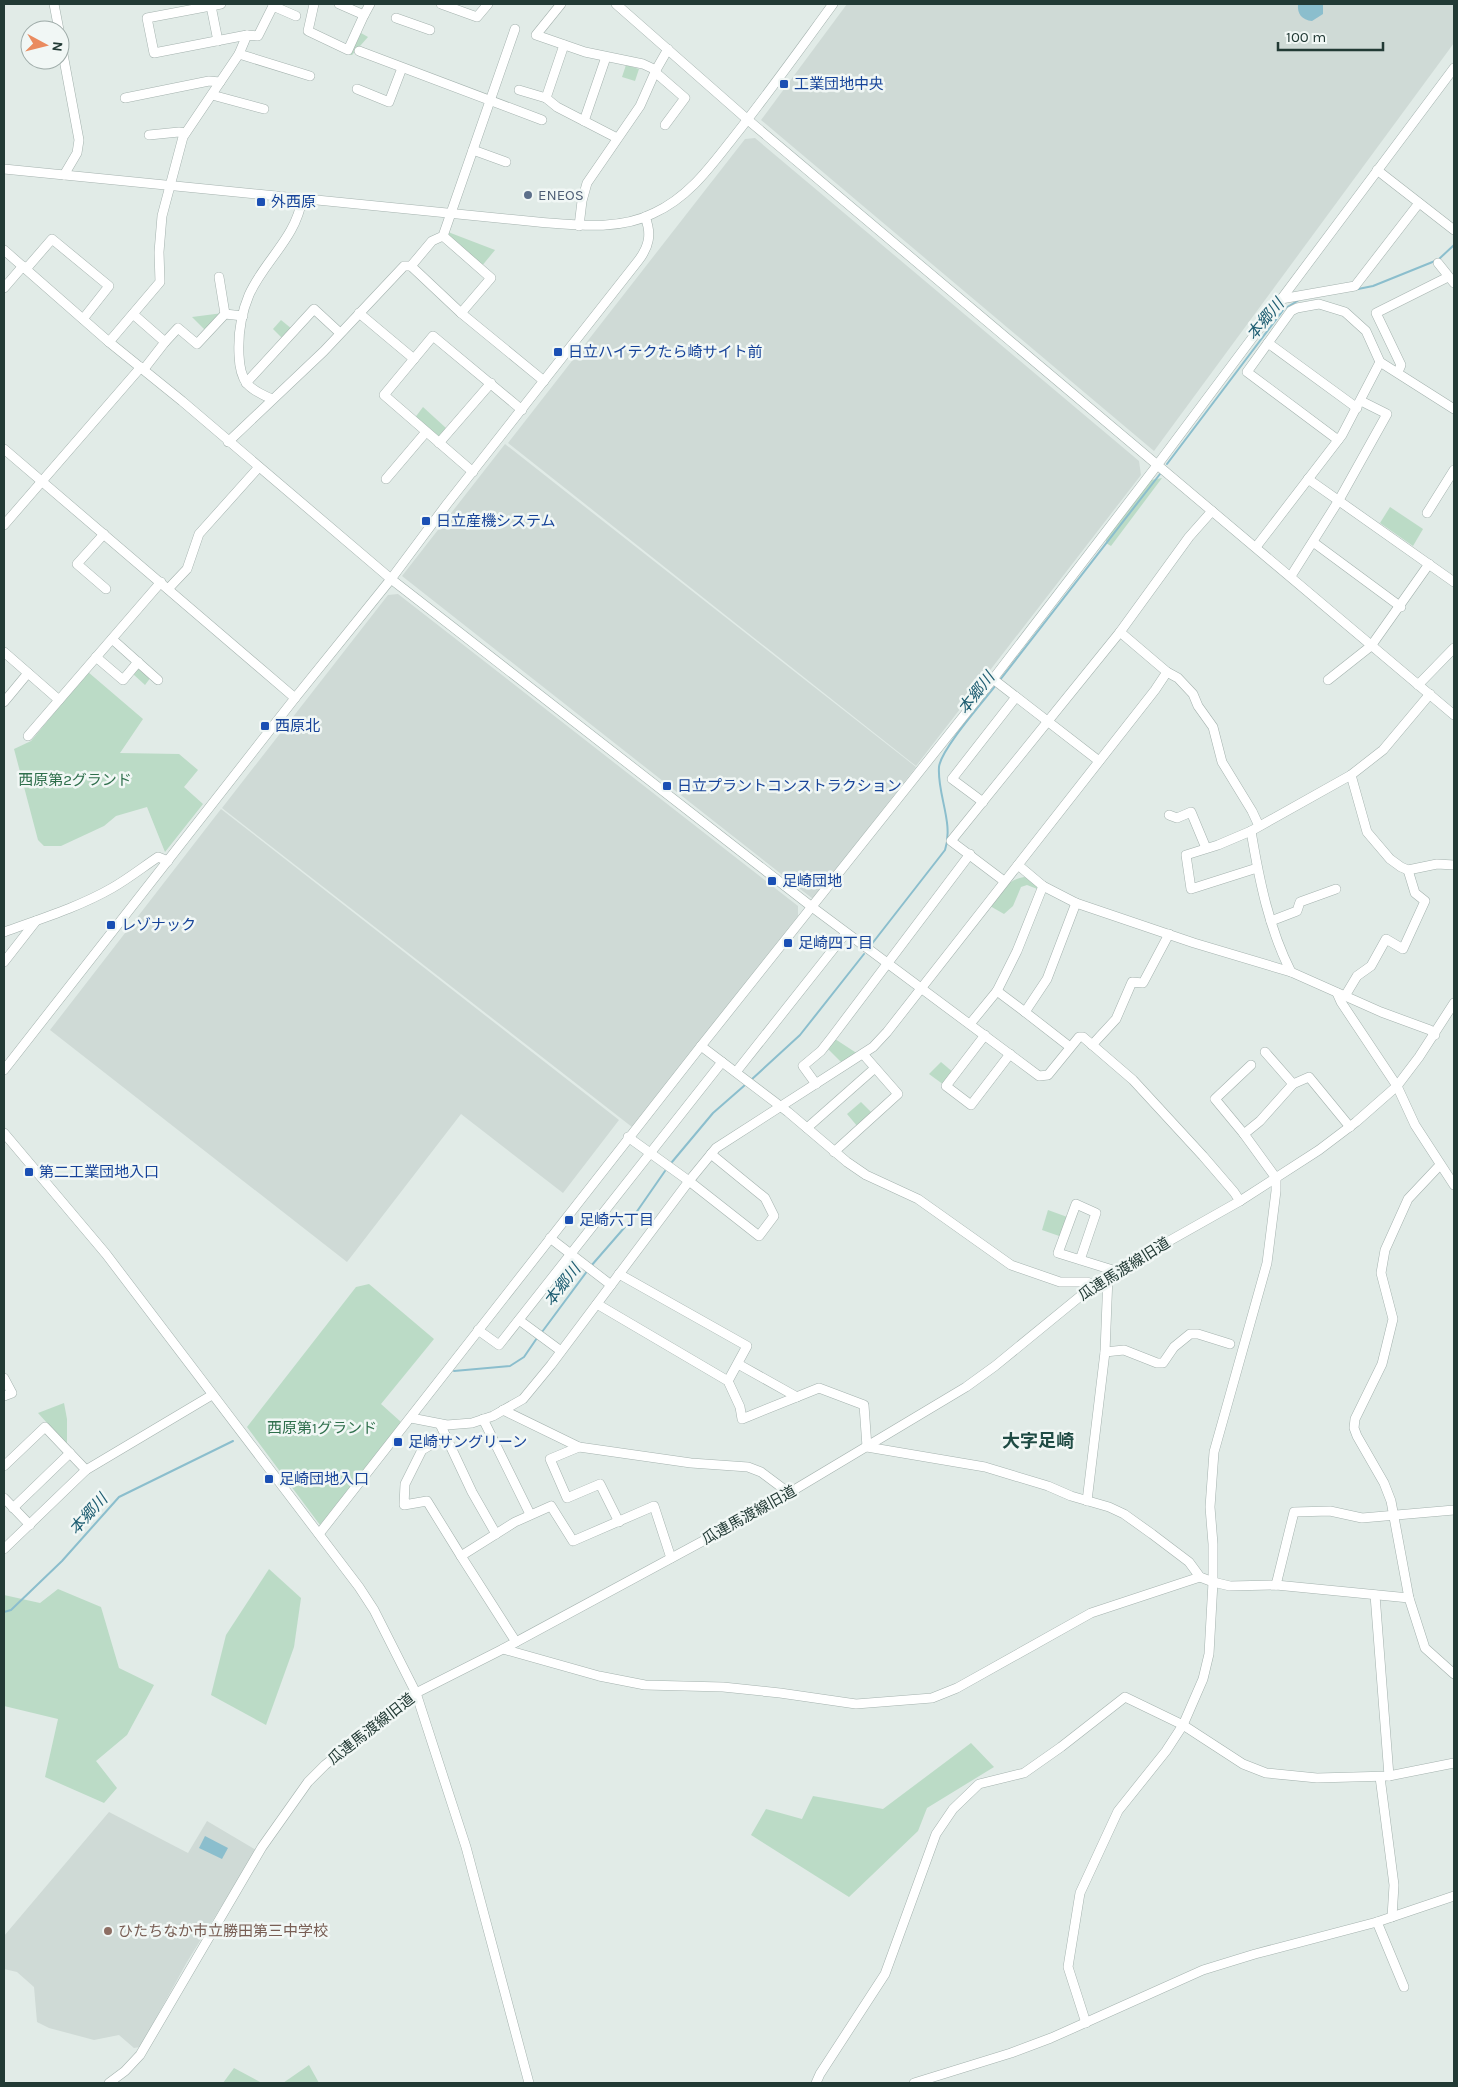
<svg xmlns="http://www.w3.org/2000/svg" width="1458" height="2087" viewBox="0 0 1458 2087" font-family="Karla,'Noto Sans JP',sans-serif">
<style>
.built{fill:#cfdad6}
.green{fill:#bbdbc6}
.water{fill:#8bbecd}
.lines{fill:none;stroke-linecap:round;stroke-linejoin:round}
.stream{stroke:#8bbecd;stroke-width:2}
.minor-casing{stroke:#a4b2ae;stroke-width:10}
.minor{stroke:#fff;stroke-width:9}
.transit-dot{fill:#1a4fb4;stroke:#f1f7f5;stroke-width:2}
.service-dot{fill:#5c6f8a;stroke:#f1f7f5;stroke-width:2}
.education-dot{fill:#8d6e63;stroke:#f1f7f5;stroke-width:2}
.labels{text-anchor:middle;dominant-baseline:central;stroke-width:5;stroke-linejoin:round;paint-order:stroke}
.transit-label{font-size:15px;fill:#164399;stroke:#f1f7f5;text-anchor:start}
.service-label{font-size:15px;fill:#4e5e75;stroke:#f1f7f5;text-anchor:start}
.park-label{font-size:15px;fill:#2f6f4c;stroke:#f1f7f5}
.street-label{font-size:15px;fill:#223a35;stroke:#f1f7f5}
.education-label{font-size:15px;fill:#785e54;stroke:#f1f7f5;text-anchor:start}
.water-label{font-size:16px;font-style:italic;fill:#205f73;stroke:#f1f7f5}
.quarter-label{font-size:18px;font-weight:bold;fill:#1f4b44;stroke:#f1f7f5}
</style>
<rect width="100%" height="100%" fill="#e1ebe7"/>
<!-- built -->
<g class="built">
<path d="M 847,4 L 1454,4 L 1454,43 L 1154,451 L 761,120 Z"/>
<path d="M 755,138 L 1139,461 L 1141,475 L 916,766 L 508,443 L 745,139 Z"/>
<path d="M 505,444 L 916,767 L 813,899 L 402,576 Z"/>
<path d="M 398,594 L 798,906 L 798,916 L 632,1127 L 222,808 L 388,595 Z"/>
<path d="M 221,809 L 619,1120 L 563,1193 L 461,1114 L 347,1262 L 50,1030 Z"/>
<path d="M 109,1812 L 188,1853 L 207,1821 L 256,1850 L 187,1962 L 140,2047 L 134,2048 L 119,2035 L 94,2040 L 49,2028 L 37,2022 L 34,1987 L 17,1972 L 4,1969 L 4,1936 Z"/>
</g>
<!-- green -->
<g class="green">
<path d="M 361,33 L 368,37 L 352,55 L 350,55 Z"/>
<path d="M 626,65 L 639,69 L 635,81 L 622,77 Z"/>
<path d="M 448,232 L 495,250 L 481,267 L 447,237 Z"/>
<path d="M 223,313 L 206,331 L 192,317 Z"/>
<path d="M 281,320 L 292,329 L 283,339 L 273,329 Z"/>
<path d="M 423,407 L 446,428 L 437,439 L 414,419 Z"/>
<path d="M 1162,478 L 1111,546 L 1106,543 L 1106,538 L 1151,480 Z"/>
<path d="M 1390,507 L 1423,529 L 1413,546 L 1380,523 Z"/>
<path d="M 139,666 L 151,677 L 145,685 L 133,674 Z"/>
<path d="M 88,672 L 143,719 L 120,753 L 179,754 L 198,770 L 184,787 L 203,804 L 165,852 L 147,807 L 116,816 L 104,826 L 61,846 L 44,846 L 38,840 L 14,749 L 31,741 Z"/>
<path d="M 1024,877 L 1032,879 L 1040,890 L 1027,885 L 1021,887 L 1013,906 L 1004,914 L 990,906 C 1000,893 1006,880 1024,877 Z"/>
<path d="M 832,1037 L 858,1054 L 843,1064 L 826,1047 Z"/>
<path d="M 941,1062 L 954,1073 L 944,1085 L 929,1074 Z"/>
<path d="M 861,1102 L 873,1114 L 858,1127 L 847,1114 Z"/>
<path d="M 1048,1210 L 1070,1218 L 1062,1237 L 1042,1230 Z"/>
<path d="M 369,1284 L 434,1339 L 381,1404 L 401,1422 L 320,1525 L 247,1427 L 356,1287 Z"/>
<path d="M 64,1403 L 67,1419 L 67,1445 L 38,1413 Z"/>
<path d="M 269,1569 L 301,1598 L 294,1647 L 266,1725 L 211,1695 L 226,1635 Z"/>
<path d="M 58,1589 L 101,1607 L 119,1668 L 154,1685 L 127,1735 L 96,1761 L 117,1788 L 104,1803 L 45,1777 L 58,1719 L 4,1706 L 4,1595 L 40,1603 Z"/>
<path d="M 971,1743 L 994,1767 L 927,1808 L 918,1831 L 849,1897 L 751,1835 L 766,1809 L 802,1819 L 813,1796 L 883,1809 Z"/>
<path d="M 309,2065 L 319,2083 L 283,2083 Z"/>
<path d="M 234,2068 L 262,2083 L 223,2083 Z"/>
</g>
<!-- water -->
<g class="water">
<path d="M 1298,4 L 1323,4 L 1323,14 L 1312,21 C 1302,20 1297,14 1298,4 Z"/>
<path d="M 205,1836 L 228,1848 L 222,1859 L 199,1848 Z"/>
</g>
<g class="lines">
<!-- stream -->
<g class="stream">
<path d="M 1439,259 L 1454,245"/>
<path d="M 1358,289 L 1373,286 L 1435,261"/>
<path d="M 1167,464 L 1284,309 L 1299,300"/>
<path d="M 1000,680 L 1160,474"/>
<path d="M 871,945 L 945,850 C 954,823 937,794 939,767 C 941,749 983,702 996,685"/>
<path d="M 751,1080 L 800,1035 L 864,954"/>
<path d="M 672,1162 L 713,1113 L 745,1085"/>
<path d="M 591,1266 L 631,1220 L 665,1171"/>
<path d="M 542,1332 L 588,1270"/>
<path d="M 454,1371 L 510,1366 L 524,1357 L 537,1338"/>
<path d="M 4,1612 L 11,1610 L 62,1561 L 119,1497 L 233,1441"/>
</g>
<defs>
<g id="minor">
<path d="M 54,4 L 59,30"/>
<path d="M 221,4 L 147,18 L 154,53 L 247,35"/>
<path d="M 314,4 L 308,31 L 348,50 L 364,15 L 339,4"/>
<path d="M 441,4 L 477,17 L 488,4"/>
<path d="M 561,4 L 536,35 L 585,52 L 643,64 L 656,70"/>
<path d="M 616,4 L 748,120 L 1454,715"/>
<path d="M 211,6 L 218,41"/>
<path d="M 273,6 L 296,16"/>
<path d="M 364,15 L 370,4"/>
<path d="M 396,18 L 430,30"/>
<path d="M 60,38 L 79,140 L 77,153 L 64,175"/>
<path d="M 564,45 L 546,98 L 557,107 L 617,138"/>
<path d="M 359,51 L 542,120"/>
<path d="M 239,54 L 310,76"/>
<path d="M 655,72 L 685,98 L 665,125"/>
<path d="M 357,89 L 389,102 L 402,68"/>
<path d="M 519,90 L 546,98"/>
<path d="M 212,95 L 264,109"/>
<path d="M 125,98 L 209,81 L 220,82"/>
<path d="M 584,121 L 606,57"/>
<path d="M 149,135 L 179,132 L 185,133"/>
<path d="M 473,150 L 506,162"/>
<path d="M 4,169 L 538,222 C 576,225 619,231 654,213 C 689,197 710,167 733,138 C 768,94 800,49 833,4"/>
<path d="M 1377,170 L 1454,230"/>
<path d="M 579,226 L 582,201 L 587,183 L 640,106 L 656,70 L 668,49"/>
<path d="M 443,236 L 491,278 L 461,313 L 544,381"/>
<path d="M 4,250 L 109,342 L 182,401 L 391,579 L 812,907 L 1039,1076 L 1048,1075 L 1079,1037 L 1083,1037 L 1133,1080 L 1203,1156 L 1234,1192 L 1240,1201"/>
<path d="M 1438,263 L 1454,283"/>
<path d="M 411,266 L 461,313"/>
<path d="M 26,269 L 52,239 L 109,286 L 83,319"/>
<path d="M 219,277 L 225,314"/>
<path d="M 4,288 L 23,266"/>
<path d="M 1281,299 L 1355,286 L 1419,203"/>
<path d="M 359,313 L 414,359"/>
<path d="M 133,314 L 165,342 L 178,328 L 197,344 L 225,314 L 243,316"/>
<path d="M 109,342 L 160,282 L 159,252 L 162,216 L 183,137 L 239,54 L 247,35 L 258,36 L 274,4"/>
<path d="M 1268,343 L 1357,408"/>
<path d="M 144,369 L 165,342"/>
<path d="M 1398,372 L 1401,365 L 1376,313 L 1448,277"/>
<path d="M 246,383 L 314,309 L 340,333"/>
<path d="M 272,399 C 248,389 240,382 239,355 C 238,335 241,314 249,295 C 264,261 296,238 302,199"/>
<path d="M 1338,440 L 1247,372 L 1291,311 L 1297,308 L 1319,304 L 1345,312 L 1366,331 L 1380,362 L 1454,409"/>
<path d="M 228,442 L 324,351 L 404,266 L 411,266 L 432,241 L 443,236 L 515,29"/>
<path d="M 439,443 L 491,383"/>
<path d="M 4,449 L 295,698"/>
<path d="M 473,472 L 384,395 L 433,336 L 522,410"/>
<path d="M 386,479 L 426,432"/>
<path d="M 1308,479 L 1454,582"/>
<path d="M 1427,513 L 1454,470"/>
<path d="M 4,525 L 141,367"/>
<path d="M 104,534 L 77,564 L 106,589"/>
<path d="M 1313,542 L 1401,607"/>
<path d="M 1256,547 L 1342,435 L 1380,362"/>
<path d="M 1291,576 L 1339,500 L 1387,414 L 1361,401"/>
<path d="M 168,589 L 187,569 L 199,534 L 259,467"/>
<path d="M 1120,632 L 1167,672 L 1178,678 L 1193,694 L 1198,706 L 1213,727 L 1222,762 L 1252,811 L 1259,826"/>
<path d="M 112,639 L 158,680"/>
<path d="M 4,652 L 59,700"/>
<path d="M 96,657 L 123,680 L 138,662"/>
<path d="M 993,679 L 1099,761"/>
<path d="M 1328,680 L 1371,646 L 1429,564"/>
<path d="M 1418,685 L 1454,648"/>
<path d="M 4,702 L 28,673"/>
<path d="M 28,736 L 161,582"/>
<path d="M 1351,775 L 1367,832 L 1390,859 L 1401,867 L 1408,870 L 1437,864 L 1454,865"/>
<path d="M 983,802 L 952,779 L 1016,697"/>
<path d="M 1169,815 L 1177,818 L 1191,812 L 1206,848"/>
<path d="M 1251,831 C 1259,879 1269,929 1291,972"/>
<path d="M 1018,865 L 1043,886 L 1076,903 L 1194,943 L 1291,972 L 1381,1012 L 1430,1030 L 1435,1035"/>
<path d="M 1257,868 L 1191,889 L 1186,855 L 1218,845 L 1251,831 L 1351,775 L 1383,750 L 1430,694"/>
<path d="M 1004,881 L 951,841 L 1120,632 L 1189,537 L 1212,511"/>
<path d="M 1271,921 L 1297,911 L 1300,902 L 1336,889"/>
<path d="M 4,932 C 40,919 79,907 112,888 C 128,879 143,867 158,857 L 168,861"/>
<path d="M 4,962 L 36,921"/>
<path d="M 997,991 L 1025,1012"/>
<path d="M 1337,993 L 1341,1002 L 1397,1086 L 1415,1125 L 1454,1185"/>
<path d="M 1345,996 L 1357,976 L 1371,966 L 1386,939 L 1403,949 L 1425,901 L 1415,893 L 1408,870"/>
<path d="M 970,1024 L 997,991 L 1017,951 L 1043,886"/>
<path d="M 985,1035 L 946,1086 L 971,1105 L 1010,1054"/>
<path d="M 1092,1045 L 1116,1019 L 1132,982 L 1143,983 L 1169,934"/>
<path d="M 701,1046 L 788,1112 L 847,1162 L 866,1175 L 918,1199 L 1011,1265 L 1060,1282 L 1087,1282 L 1094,1285"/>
<path d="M 1070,1047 L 1025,1012 L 1047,979 L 1076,903"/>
<path d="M 1265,1052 L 1293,1084"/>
<path d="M 4,1070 L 295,698 L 391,579 L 447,504 L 638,261 C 649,247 652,234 645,217"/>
<path d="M 736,1072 L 846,933"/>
<path d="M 816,1084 L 803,1066 L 821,1051 L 832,1037 L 970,854"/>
<path d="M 807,1128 L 875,1068"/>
<path d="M 4,1133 L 106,1254 L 359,1587 L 374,1610 L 416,1693 L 466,1847 L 529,2083"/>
<path d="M 1244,1134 L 1215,1099 L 1251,1065"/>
<path d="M 628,1137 L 689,1181 L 759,1236 L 774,1216 L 765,1198 L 711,1154"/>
<path d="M 834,1152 L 898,1094 L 863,1054"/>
<path d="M 1440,1165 L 1408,1199 L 1385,1250 L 1381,1273 L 1393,1319 L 1382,1364 L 1355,1419 L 1354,1428 L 1357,1436 L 1384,1483 L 1391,1501 L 1409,1598 L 1425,1648 L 1454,1674"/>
<path d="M 550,1238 L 611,1285"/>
<path d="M 1080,1260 L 1096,1213 L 1076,1204 L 1058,1253 L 1116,1271"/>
<path d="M 619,1274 L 747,1346 L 728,1381"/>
<path d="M 597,1304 L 728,1381 L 740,1407 L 742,1419 L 819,1388 L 864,1405 L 867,1447 L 985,1467 L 1048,1486 L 1071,1496 L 1109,1507 L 1124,1514 L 1152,1534 L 1189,1562 L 1200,1577 L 1213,1582 L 1230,1586 L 1276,1585 L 1409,1598"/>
<path d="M 519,1320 L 561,1351"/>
<path d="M 478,1330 L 499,1345 L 722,1062"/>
<path d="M 1105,1352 L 1124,1350 L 1157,1363 L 1163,1363 L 1174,1347 L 1190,1334 L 1198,1334 L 1230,1344"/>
<path d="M 738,1364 L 797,1397"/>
<path d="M 4,1378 L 12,1393 L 4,1396"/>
<path d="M 503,1410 L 579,1447 L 691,1463 L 748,1467 L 761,1472 L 789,1493"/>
<path d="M 411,1418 L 447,1425 L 472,1423 L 493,1416 L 523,1399 L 551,1365 L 689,1181 L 716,1148 L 873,1047 L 887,1032 L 1155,690 L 1167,672"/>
<path d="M 483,1419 L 530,1514"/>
<path d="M 440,1424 L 472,1492 L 496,1534"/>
<path d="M 446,1436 L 422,1450 L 405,1484 L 404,1505 L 427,1501 L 461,1556"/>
<path d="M 579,1447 L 550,1459 L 567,1498 L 600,1484 L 619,1522"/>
<path d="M 4,1466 L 45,1427 L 86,1470"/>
<path d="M 4,1498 L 30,1525"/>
<path d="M 1087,1501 L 1105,1352 L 1108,1276"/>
<path d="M 13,1508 L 70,1453"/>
<path d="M 319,1534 L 701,1046 L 993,679 L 1158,464 L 1454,68"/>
<path d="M 4,1549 L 86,1470 L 212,1395"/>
<path d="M 1276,1585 L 1294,1512 L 1330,1511 L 1362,1518 L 1454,1510"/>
<path d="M 1375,1595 L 1389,1776"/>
<path d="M 516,1642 L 461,1556 L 515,1522 L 551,1506 L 573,1541 L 654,1506 L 671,1558"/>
<path d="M 503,1649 L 599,1676 L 645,1685 L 723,1687 L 780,1693 L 856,1704 L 932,1698 L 957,1688 L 1091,1613 L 1200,1577"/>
<path d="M 1380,1777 L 1394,1885 L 1392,1917"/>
<path d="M 1377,1922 L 1404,1987"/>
<path d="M 1086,2023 L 1068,1967 L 1080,1893 L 1118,1811 L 1166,1751 L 1183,1725 L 1203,1679 L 1209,1654 L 1213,1582 L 1213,1544 L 1210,1507 L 1214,1452 L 1267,1263 L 1276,1191 L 1276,1178 L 1244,1134 L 1260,1121 L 1293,1084 L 1309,1077 L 1350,1127"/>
<path d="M 109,2083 L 125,2071 L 140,2055 L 262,1847 L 308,1782 L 325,1765 L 416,1693 L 503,1649 L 764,1508 L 966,1387 L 995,1366 L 1094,1285 L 1116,1271 L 1240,1201 L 1319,1150 L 1356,1122 L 1397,1086 L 1419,1057 L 1454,1003"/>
<path d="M 816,2083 L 820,2074 L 885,1974 L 936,1834 L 953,1809 L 979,1784 L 1024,1773 L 1061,1747 L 1125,1697 L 1183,1725 L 1243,1764 L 1266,1773 L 1317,1778 L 1389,1776 L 1454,1763"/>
<path d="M 914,2083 L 1011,2053 L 1051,2038 L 1203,1970 L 1255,1954 L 1377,1922 L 1454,1896"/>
</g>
</defs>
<!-- minor casing -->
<use href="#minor" class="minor-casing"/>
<!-- minor -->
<use href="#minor" class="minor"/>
</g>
<!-- markers -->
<g class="transit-dot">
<rect x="779" y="79" width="10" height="10" rx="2.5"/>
<rect x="256" y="197" width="10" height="10" rx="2.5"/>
<rect x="553" y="347" width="10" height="10" rx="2.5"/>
<rect x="421" y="516" width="10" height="10" rx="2.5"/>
<rect x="260" y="721" width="10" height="10" rx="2.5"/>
<rect x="662" y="781" width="10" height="10" rx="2.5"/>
<rect x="767" y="876" width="10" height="10" rx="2.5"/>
<rect x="106" y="920" width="10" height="10" rx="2.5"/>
<rect x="783" y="938" width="10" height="10" rx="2.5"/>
<rect x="24" y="1167" width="10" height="10" rx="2.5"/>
<rect x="564" y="1215" width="10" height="10" rx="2.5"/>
<rect x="393" y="1437" width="10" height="10" rx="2.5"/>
<rect x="264" y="1474" width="10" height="10" rx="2.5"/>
</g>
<circle class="service-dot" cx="528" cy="195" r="5"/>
<circle class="education-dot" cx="108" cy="1931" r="5"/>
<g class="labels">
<!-- transit labels -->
<g class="transit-label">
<text x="794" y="84">工業団地中央</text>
<text x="271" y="202">外西原</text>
<text x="568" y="352">日立ハイテクたら崎サイト前</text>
<text x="436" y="521">日立産機システム</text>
<text x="275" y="726">西原北</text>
<text x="677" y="786">日立プラントコンストラクション</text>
<text x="782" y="881">足崎団地</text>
<text x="121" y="925">レゾナック</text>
<text x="798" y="943">足崎四丁目</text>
<text x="39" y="1172">第二工業団地入口</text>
<text x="579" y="1220">足崎六丁目</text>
<text x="408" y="1442">足崎サングリーン</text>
<text x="279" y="1479">足崎団地入口</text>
</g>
<!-- service labels -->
<g class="service-label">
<text x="538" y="195">ENEOS</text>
</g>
<!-- park labels -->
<g class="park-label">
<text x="75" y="780">西原第2グランド</text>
<text x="322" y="1428">西原第1グランド</text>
</g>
<!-- street labels -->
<g class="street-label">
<text transform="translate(1124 1269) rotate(-32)">瓜連馬渡線旧道</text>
<text transform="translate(749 1515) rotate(-29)">瓜連馬渡線旧道</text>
<text transform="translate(371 1729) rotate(-38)">瓜連馬渡線旧道</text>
</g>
<!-- education labels -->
<g class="education-label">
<text x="118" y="1931">ひたちなか市立勝田第三中学校</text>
</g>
<!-- water labels -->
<g class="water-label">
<text transform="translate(1265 319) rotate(-50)">本郷川</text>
<text transform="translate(976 693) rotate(-52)">本郷川</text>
<text transform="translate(562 1285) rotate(-52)">本郷川</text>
<text transform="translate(88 1514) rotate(-48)">本郷川</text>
</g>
<!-- quarter labels -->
<g class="quarter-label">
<text x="1038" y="1441">大字足崎</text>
</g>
</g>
<!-- border -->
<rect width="1458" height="2087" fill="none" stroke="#223a35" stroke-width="10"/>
<!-- north arrow -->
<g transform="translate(45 45) rotate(97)"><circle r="24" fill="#f1f7f5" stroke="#9eaba8"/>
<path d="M0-4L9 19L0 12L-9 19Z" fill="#ea8b5f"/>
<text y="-8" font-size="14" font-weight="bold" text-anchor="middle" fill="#223a35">N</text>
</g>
<!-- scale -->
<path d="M1278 42v8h105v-8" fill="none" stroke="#223a35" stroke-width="2.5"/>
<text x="1286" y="42" font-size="15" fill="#223a35" stroke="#f1f7f5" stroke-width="4" paint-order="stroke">100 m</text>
</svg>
